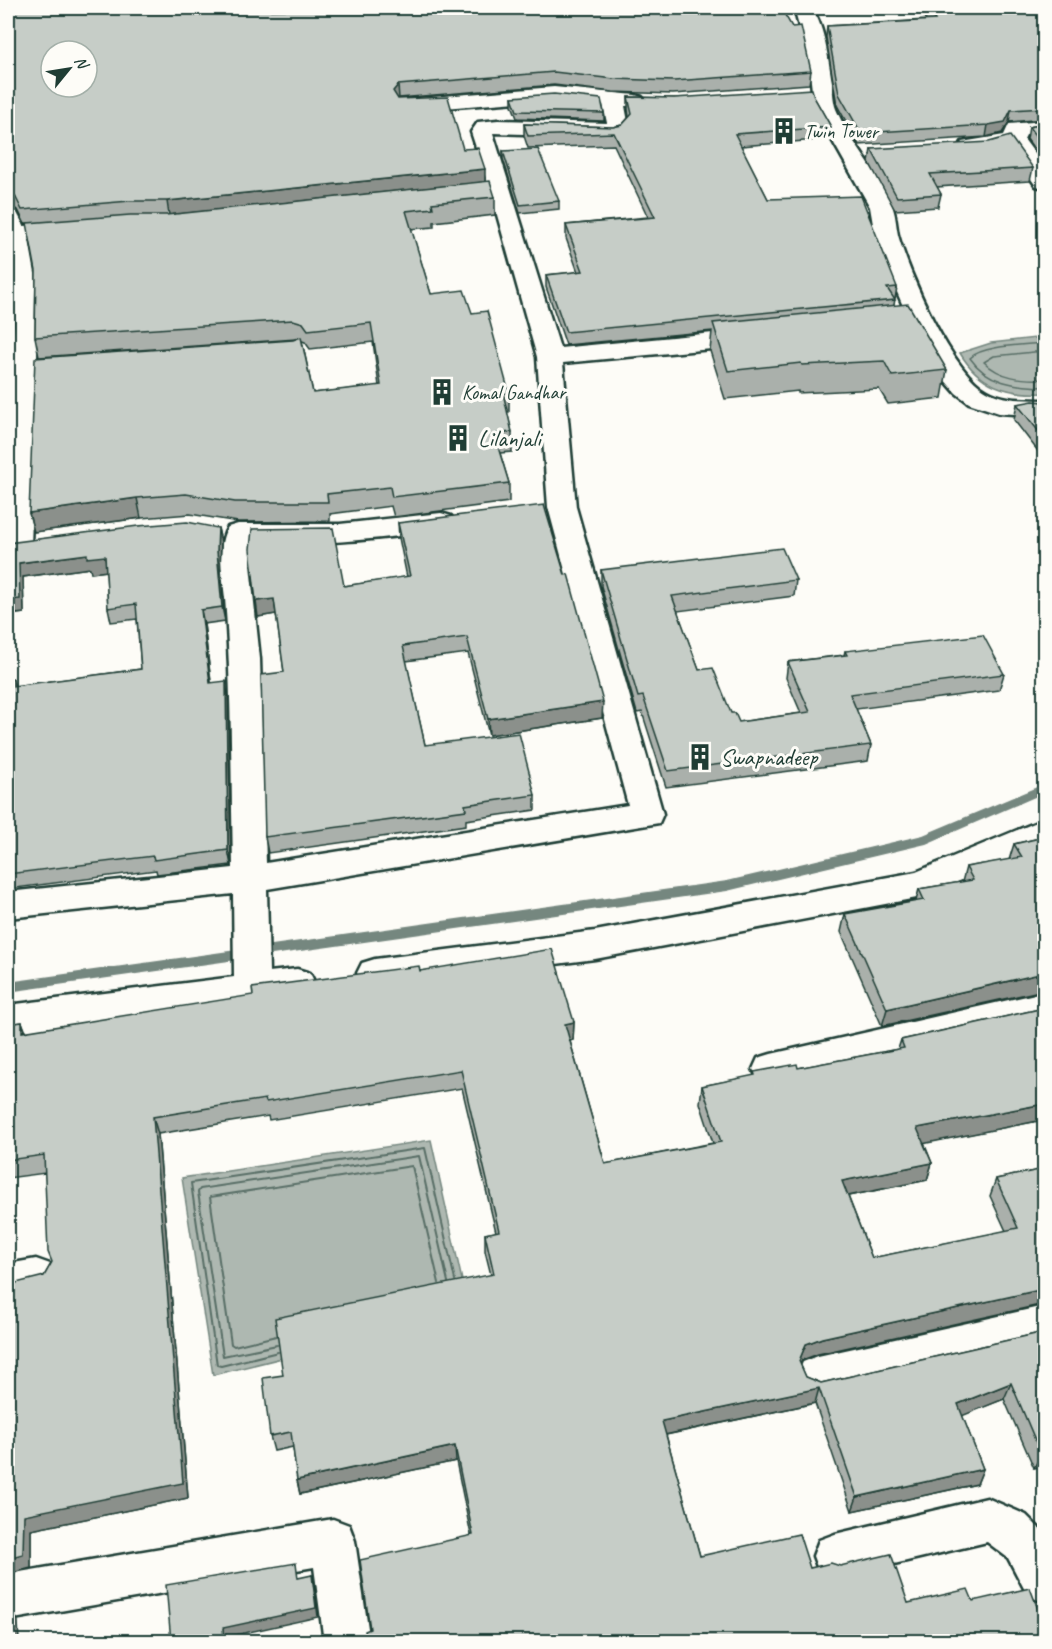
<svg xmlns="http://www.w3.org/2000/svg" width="1052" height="1649" viewBox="0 0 1052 1649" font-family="Caveat,sans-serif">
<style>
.water{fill:#aeb8b1;stroke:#75877f;stroke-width:1.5}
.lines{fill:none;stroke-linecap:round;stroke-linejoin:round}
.shore-far1{stroke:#586e66;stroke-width:1.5}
.shore{stroke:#586e66;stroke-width:2}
.stream{fill:#75877f;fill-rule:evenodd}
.minor-casing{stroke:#1f3d34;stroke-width:5}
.minor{fill:#fdfcf7;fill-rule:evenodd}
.wall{fill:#aab0ab;stroke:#1f3d34;stroke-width:1.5;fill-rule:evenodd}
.shaded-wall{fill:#8b908b;stroke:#1f3d34;stroke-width:1.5}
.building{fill:#c6cdc7;stroke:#1f3d34;stroke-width:1.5;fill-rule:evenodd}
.labels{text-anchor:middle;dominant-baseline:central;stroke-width:6;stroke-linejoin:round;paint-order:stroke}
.far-poi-label{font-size:20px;fill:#1f3d34;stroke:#fdfcf7;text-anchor:start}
.poi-label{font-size:24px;fill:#1f3d34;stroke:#fdfcf7;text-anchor:start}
</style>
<rect width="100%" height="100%" fill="#fdfcf7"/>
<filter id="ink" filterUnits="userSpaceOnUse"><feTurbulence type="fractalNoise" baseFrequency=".0167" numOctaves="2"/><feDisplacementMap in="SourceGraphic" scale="12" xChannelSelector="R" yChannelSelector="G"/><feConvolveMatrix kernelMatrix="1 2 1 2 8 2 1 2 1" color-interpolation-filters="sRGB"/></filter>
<g filter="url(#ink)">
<!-- water -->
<g class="water">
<path d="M 1044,337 L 1044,393 C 1007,395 979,385 960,353 L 991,343 Z"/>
<path d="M 431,1140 L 469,1312 L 213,1375 L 182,1178 Z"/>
</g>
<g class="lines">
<!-- shore-far1 -->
<g class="shore-far1">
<path d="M 1044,343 C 1026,345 982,345 970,358 C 987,383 1015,386 1044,387"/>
<path d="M 1044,351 L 994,356 L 984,362 C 1000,378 1022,380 1044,379"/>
</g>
<!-- shore -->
<g class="shore">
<path d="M 276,1336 L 234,1346 L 231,1344 L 210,1197 L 412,1166 L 439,1283"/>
<path d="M 277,1345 L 223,1356 L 198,1192 L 200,1189 L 419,1156 L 448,1282"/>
<path d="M 278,1352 L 221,1366 L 217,1365 L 191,1183 L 425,1148 L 455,1280"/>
</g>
<!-- stream -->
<path class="stream" d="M 1044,784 L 1044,793 L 926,844 L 727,891 L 8,992 L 8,982 L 727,881 L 923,835 Z"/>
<defs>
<g id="minor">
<path d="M 794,8 L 812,8 C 825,28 828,58 832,82 C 833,91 833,101 836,109 C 849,141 882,176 893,208 C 896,217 896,226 898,235 C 909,274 951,371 987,391 C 1004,401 1025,399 1044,400 L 1044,416 L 999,413 L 969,403 L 956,393 L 934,368 L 918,341 L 888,271 L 875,236 L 870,207 L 814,108 L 809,64 Z"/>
<path d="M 554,87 L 635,95 L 642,97 L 646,101 L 642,105 L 625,106 L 629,127 L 621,135 L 613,137 L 493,133 L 560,348 L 754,329 L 763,332 L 767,337 L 763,342 L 754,345 L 563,363 L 576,507 L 663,814 L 659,823 L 267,889 L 269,972 L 297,969 L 310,973 L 315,983 L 310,993 L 297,997 L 8,1035 L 8,1005 L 234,977 L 233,894 L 8,918 L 8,892 L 233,868 C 231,778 232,688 225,598 C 223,577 216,545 228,527 L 238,524 L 340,524 L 441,513 L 451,516 L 455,522 L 451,528 L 441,531 C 378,539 315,546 252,543 L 250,565 L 260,659 L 266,863 L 628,805 L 548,507 L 537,357 L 492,197 L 447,202 L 439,200 L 436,195 L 439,190 L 488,184 L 471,132 L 478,122 L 498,120 L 607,123 L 603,104 L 554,99 L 407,111 L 399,110 L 396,105 L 399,100 L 407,99 Z"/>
<path d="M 1044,121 L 1044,133 L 1026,135 L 1024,139 L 1044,166 L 1044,188 L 1036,186 L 1009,148 L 970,154 L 962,152 L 959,147 L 962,142 L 1004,135 L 1009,124 Z"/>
<path d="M 8,209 L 16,211 L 24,226 L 74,222 L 82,224 L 86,229 L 82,234 L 29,240 L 38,290 L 37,359 L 78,356 L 87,359 L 91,364 L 87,369 L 37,375 L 31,546 L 27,552 L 8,556 L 8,446 L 11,376 L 8,377 L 8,361 L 12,361 C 14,337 16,312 14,287 C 11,261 5,235 8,209 Z"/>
<path d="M 1044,819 L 1044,845 L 922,897 L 595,959 L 375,987 L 362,983 L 357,973 L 362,963 L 375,959 L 595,931 L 916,872 Z"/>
<path d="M 1044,992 L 1044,1022 L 771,1084 L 758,1080 L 753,1069 L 758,1058 L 771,1054 Z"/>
<path d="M 36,1259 L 50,1264 L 56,1277 L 50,1290 L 36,1295 L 8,1300 L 8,1264 Z"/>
<path d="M 1044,1306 L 1044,1344 L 818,1396 L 803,1390 L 797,1376 L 803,1362 L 818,1356 Z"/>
<path d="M 987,1498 L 1026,1515 L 1044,1533 L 1044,1602 L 1028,1596 L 1008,1558 L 987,1542 L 835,1578 L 819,1572 L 813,1556 L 819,1540 L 835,1534 Z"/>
<path d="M 333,1519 L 349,1525 L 355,1541 L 370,1642 L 324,1642 L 314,1567 L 8,1620 L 8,1574 Z"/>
</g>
</defs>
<!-- minor casing -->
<use href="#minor" class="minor-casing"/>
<!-- minor -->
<use href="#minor" class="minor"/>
</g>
<!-- wall -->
<g class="wall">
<path d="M 918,8 L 1044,8 L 1044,119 L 1009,122 L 1002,133 L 986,137 L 859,145 L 837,105 L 826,37 L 827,26 L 926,20 Z"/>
<path d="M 8,9 L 811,71 L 809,84 L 673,94 L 613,92 L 554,85 L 399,98 L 398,99 L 463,149 L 495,197 L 495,215 L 434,222 L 434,227 L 411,229 L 431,294 L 472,313 L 509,393 L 509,412 L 507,412 L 512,432 L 512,452 L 500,453 L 509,483 L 509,502 L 394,517 L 391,506 L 330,514 L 330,521 L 238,522 L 190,514 L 141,518 L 34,532 L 29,513 L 293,340 L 296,339 L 39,357 L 35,337 L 36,271 L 28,223 L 25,224 L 18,210 L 8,207 ZM 302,341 L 305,342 L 310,349 L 373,342 L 379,386 L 313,393 Z"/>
<path d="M 512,97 L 604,113 L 604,121 L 517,118 L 512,105 Z"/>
<path d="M 628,97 L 674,98 L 814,97 L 831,127 L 829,139 L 741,146 L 768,199 L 897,287 L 894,305 L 947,370 L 942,398 L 888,404 L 879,389 L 798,393 L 798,391 L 725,399 L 710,351 L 712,331 L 566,345 L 546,287 L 546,275 L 578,272 L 566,238 L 566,225 L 648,217 L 614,145 L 528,148 L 524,136 L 524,124 L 613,127 L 622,125 L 629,117 L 628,109 Z"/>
<path d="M 1044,124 L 1044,163 L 1027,139 L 1029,127 Z"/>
<path d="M 871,149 L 1033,168 L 1030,181 L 937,187 L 941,194 L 938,207 L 895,210 L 869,162 Z"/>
<path d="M 503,151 L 559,201 L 559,209 L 520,213 L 503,159 Z"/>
<path d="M 1044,402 L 1044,459 L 1014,420 L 1017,404 Z"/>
<path d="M 398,523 L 602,718 L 489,735 L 468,653 L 406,661 L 425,745 L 535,795 L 535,810 L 466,820 L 466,825 L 268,853 L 265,837 L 284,672 L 276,614 L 258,617 L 344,586 L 407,577 L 399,538 Z"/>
<path d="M 218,528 L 221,542 L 220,565 L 225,621 L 204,624 L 211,683 L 228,696 L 231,865 L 157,874 L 156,870 L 8,889 L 8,680 L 13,679 L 15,686 L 141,669 L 137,619 L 111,622 L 108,608 L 106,571 L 91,573 L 90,568 L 23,577 L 24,613 L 8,615 L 8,543 Z"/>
<path d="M 601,570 L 796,580 L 794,596 L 677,611 L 699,670 L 731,713 L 739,722 L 801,713 L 786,678 L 788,662 L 844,655 L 845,651 L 1004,674 L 999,690 L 856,709 L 871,745 L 868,761 L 666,787 L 642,712 L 637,713 L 601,586 Z"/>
<path d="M 1044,837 L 1044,992 L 1044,990 L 882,1026 L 841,932 L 845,914 L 916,901 L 919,889 L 962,882 L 966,867 L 1009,860 L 1014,844 Z"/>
<path d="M 420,971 L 574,1022 L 573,1040 L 570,1041 L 605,1164 L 713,1143 L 700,1103 L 702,1086 L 754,1076 L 754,1072 L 798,1068 L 898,1049 L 901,1040 L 1044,1008 L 1044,1134 L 1038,1121 L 924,1143 L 932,1163 L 927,1180 L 848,1196 L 872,1258 L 1006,1231 L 990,1196 L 996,1179 L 1044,1169 L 1044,1305 L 1044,1304 L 818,1354 L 802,1360 L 800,1364 L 806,1377 L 821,1383 L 1044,1332 L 1044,1466 L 1034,1468 L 1004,1399 L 962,1415 L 983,1469 L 977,1484 L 852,1511 L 815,1403 L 666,1435 L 700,1556 L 810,1568 L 908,1603 L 973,1601 L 1044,1625 L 370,1629 L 471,1535 L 456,1461 L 300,1494 L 297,1480 L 293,1447 L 274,1451 L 270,1436 L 283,1375 L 491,1275 L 485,1251 L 485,1234 L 496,1232 L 462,1088 L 269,1120 L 268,1116 L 158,1134 L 188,1498 L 31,1530 L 31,1568 L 8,1574 L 44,1276 L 52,1262 L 45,1173 L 8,1178 L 8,1024 L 22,1022 L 26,1032 Z"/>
</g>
<!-- shaded-wall -->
<g class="shaded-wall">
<path d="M 398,85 L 399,98 L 394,104 L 393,91 Z"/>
<path d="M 1011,110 L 1009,122 L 1002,133 L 986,137 L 988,125 Z"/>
<path d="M 485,169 L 485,182 L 169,215 L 167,201 Z"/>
<path d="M 8,260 L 12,290 L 10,359 L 8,360 Z"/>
<path d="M 8,375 L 9,379 L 8,448 Z"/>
<path d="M 137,498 L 141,518 L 34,532 L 29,513 Z"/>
<path d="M 218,528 L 221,542 L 220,565 L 225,621 L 222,607 L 217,551 Z"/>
<path d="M 87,554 L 105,556 L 108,571 L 91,573 L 90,568 L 23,577 L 24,613 L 8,615 L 8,600 L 19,563 Z"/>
<path d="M 274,599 L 276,614 L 258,617 L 256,601 Z"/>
<path d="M 201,610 L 204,624 L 213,698 L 210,683 Z"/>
<path d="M 226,681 L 228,696 L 231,865 L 228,850 Z"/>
<path d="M 603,702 L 602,718 L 489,735 L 488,719 Z"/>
<path d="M 1044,973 L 1044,990 L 882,1026 L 887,1009 Z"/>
<path d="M 22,1022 L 28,1040 L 22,1032 Z"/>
<path d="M 574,1022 L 573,1040 L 565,1042 L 565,1024 Z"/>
<path d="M 1044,1104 L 1038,1121 L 912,1146 L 917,1128 Z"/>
<path d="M 153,1117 L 158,1134 L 188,1498 L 31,1530 L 31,1568 L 8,1574 L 8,1558 L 24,1515 Z"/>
<path d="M 932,1163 L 927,1180 L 838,1198 L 842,1181 Z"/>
<path d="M 1044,1289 L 1044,1304 L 818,1354 L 802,1360 L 795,1377 L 799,1361 L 806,1344 L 822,1338 Z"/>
<path d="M 1011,1383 L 1004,1399 L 952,1420 L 958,1404 Z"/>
<path d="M 819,1388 L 815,1403 L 660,1436 L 662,1421 Z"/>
<path d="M 455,1446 L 456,1461 L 300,1494 L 297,1480 Z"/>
<path d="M 1044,1453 L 1044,1466 L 1034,1468 L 1041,1454 Z"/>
<path d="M 983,1469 L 977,1484 L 852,1511 L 857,1497 Z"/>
<path d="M 312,1575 L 314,1584 L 318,1617 L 226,1637 L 227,1641 L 224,1641 L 223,1628 Z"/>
<path d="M 10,1607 L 18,1621 L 19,1641 L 11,1641 Z"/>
</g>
<!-- building -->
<g class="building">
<path d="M 14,8 L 230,8 L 272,10 L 355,8 L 781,8 L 792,27 L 801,26 L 811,71 L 674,81 L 614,79 L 554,72 L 398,85 L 393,91 L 398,99 L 448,97 L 463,149 L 478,148 L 485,169 L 167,201 L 130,201 L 22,210 L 15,196 L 8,195 L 8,9 ZM 51,51 L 87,51 L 87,87 L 51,87 Z"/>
<path d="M 927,8 L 1044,8 L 1044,108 L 1011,110 L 1005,122 L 988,125 L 861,133 L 839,94 L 827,26 L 935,20 Z"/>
<path d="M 812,89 L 814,97 L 831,127 L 735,134 L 768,199 L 861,196 L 897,287 L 887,288 L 895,300 L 566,332 L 546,275 L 583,271 L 566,225 L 655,217 L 614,133 L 528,136 L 524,124 L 613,127 L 622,125 L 632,114 L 628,97 L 674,98 Z"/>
<path d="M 554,94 L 601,99 L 604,113 L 517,111 L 512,97 Z"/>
<path d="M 1044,124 L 1044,148 L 1029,127 Z"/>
<path d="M 1010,136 L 1033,168 L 930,174 L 941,194 L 897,197 L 871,149 L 989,142 Z"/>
<path d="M 538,149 L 559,201 L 520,205 L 503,151 Z"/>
<path d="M 490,181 L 495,197 L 432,203 L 433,208 L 406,211 L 431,294 L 464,290 L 472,313 L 487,311 L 509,393 L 503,393 L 512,432 L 494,434 L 509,483 L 392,497 L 390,487 L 327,494 L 328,502 L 235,502 L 186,494 L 137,498 L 29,513 L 35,358 L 293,340 L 301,337 L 313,393 L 381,385 L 371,323 L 308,330 L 303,323 L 293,320 L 35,337 L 36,271 L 27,223 L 130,215 L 166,215 Z"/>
<path d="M 908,304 L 947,370 L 892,376 L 884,361 L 802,365 L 801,363 L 728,371 L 713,323 Z"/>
<path d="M 1033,401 L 1044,402 L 1044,438 L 1017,404 Z"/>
<path d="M 544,505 L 565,575 L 568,574 L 603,702 L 488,719 L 467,637 L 403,646 L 425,745 L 519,733 L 535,795 L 465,805 L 466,810 L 265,837 L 261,675 L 284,672 L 274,599 L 256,601 L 250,549 L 252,529 L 333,528 L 344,586 L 410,576 L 398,523 Z"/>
<path d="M 187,522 L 218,528 L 217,551 L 222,607 L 201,610 L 210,683 L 226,681 L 228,850 L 154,860 L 153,856 L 8,874 L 8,680 L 13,679 L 13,686 L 141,669 L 136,604 L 108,608 L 105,556 L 87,558 L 87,554 L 19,563 L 20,599 L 8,600 L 8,543 L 138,526 Z"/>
<path d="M 782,548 L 796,580 L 672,596 L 699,670 L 713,668 L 731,713 L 735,713 L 739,722 L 810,712 L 788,662 L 847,655 L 845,651 L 983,635 L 1004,674 L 850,694 L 871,745 L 668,771 L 643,696 L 638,697 L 601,570 Z"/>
<path d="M 1044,837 L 1044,973 L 887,1009 L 845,914 L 924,900 L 919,889 L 973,880 L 966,867 L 1022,857 L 1014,844 Z"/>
<path d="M 552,949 L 574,1022 L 565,1024 L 605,1164 L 721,1142 L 702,1086 L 755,1075 L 754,1072 L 797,1064 L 798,1068 L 904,1048 L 901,1040 L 1044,1008 L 1044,1104 L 917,1128 L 932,1163 L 842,1181 L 872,1258 L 1018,1228 L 996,1179 L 1044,1169 L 1044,1289 L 822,1338 L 806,1344 L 799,1361 L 806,1377 L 821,1383 L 1044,1332 L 1044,1453 L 1041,1454 L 1011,1383 L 958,1404 L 983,1469 L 857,1497 L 819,1388 L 662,1421 L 700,1556 L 799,1534 L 810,1568 L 831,1563 L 840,1566 L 891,1554 L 908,1603 L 968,1589 L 973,1601 L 1030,1588 L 1044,1625 L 1044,1641 L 367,1641 L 365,1631 L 370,1629 L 360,1560 L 473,1535 L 455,1446 L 297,1480 L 291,1432 L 270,1436 L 263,1378 L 283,1375 L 275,1318 L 494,1274 L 485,1234 L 499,1231 L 461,1070 L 266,1102 L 265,1099 L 153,1117 L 183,1483 L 24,1515 L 23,1554 L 8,1558 L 8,1285 L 44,1276 L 52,1262 L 48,1252 L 44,1155 L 8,1160 L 8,1024 L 22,1022 L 22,1032 L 253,995 L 252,988 L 419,966 L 420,971 Z"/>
<path d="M 296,1563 L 298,1578 L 312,1575 L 316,1608 L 223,1628 L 224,1641 L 171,1641 L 166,1585 Z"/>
<path d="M 10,1607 L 11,1641 L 8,1641 L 8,1608 Z"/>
</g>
</g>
<!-- icons -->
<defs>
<symbol id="building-bare" viewBox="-9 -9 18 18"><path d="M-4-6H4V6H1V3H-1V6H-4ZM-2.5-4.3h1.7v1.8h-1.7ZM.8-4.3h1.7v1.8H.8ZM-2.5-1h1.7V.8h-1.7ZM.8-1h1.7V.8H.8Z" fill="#1f3d34" stroke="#fdfcf7" stroke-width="2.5" paint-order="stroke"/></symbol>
</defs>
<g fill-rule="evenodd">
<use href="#building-bare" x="765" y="112" width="38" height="38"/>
<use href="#building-bare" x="423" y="373" width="38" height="38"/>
<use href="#building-bare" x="439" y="419" width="38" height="38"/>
<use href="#building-bare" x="681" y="738" width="38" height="38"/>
</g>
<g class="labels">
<!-- far-poi labels -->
<g class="far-poi-label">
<text x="804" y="131">Twin Tower</text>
<text x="462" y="392">Komal Gandhar</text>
</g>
<!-- poi labels -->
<g class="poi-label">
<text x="478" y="438">Lilanjali</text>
<text x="720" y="757">Swapnadeep</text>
</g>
</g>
<!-- margin -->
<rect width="1052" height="1649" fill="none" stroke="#fdfcf7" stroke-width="30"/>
<rect x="15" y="15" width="1022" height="1619" fill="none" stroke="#1f3d34" stroke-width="2" filter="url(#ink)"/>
<!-- north arrow -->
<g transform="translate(69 69) rotate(60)"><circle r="28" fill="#fdfcf7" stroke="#a4b0a9" stroke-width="1.5"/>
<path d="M0-4.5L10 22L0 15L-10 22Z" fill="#1f3d34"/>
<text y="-9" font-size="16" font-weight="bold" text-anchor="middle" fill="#1f3d34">N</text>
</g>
</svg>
